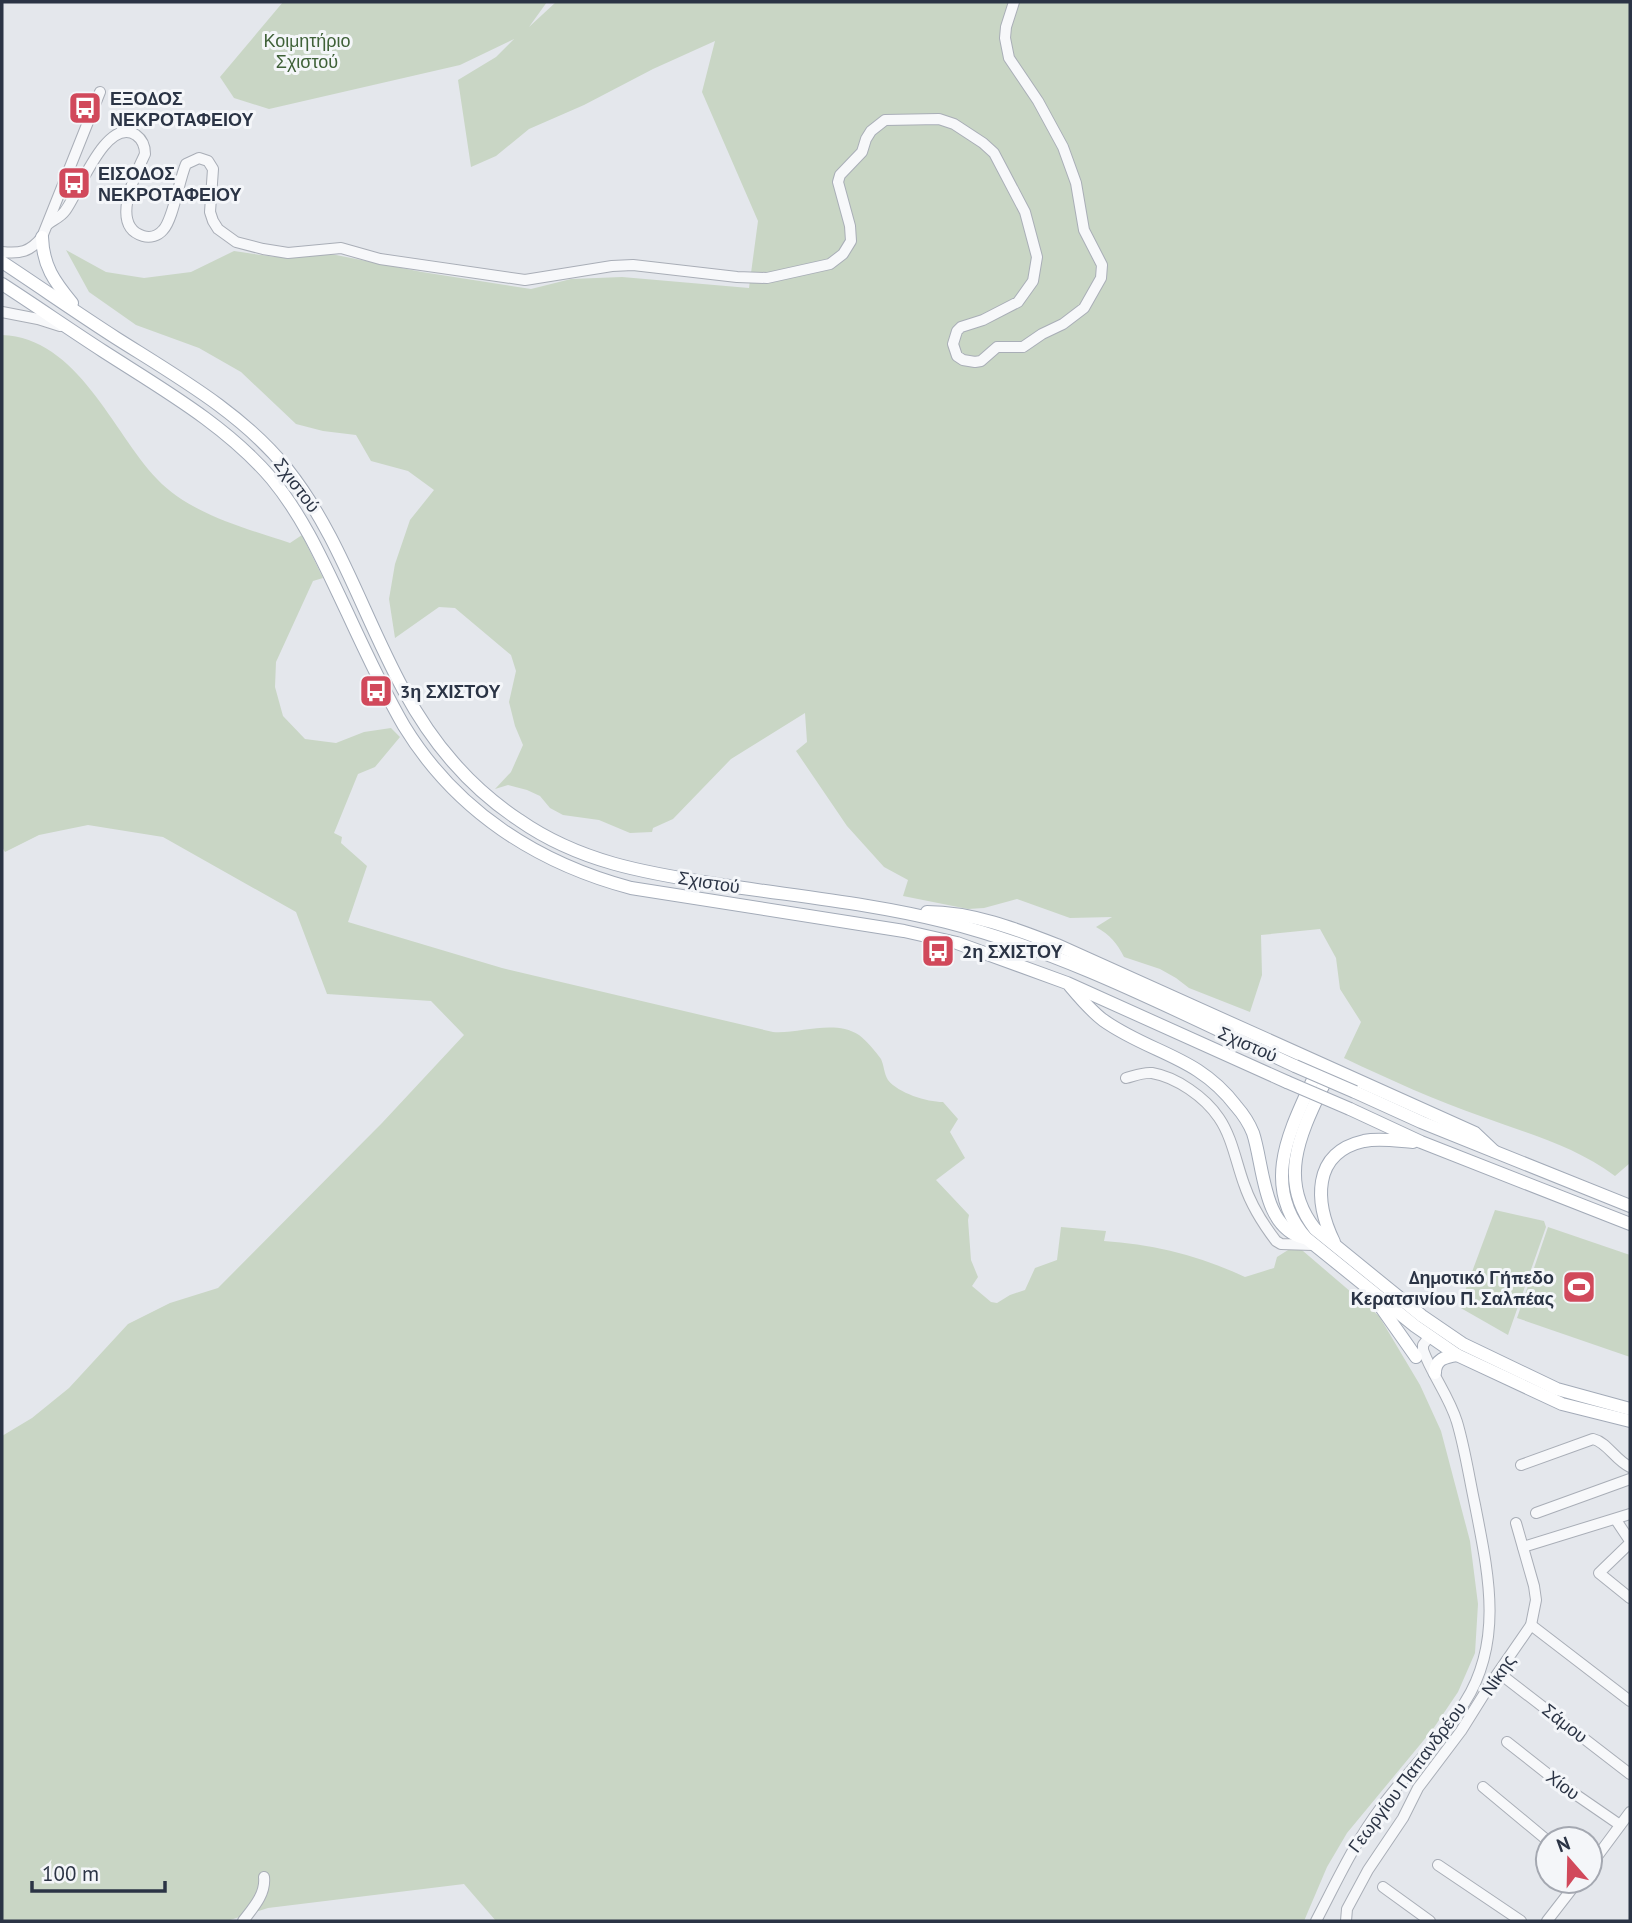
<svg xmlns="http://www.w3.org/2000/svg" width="1632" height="1923" viewBox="0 0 1632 1923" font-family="'PT Sans',sans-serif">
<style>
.green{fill:#c9d6c5}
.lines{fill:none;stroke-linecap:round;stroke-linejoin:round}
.minor-casing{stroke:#a9aeb7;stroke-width:12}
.major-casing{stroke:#a3abb8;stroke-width:14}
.minor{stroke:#f7f8fa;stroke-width:10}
.major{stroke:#fff;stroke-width:12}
.major-bridge-casing{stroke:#a3abb8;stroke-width:14;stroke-linecap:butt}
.major-bridge{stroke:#fff;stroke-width:12}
.labels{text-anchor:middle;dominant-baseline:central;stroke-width:6;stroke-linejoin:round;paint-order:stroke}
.park-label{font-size:18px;fill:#3f6138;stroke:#f4f6f9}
.poi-label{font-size:18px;font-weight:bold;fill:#2b3445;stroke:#f4f6f9;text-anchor:start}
.street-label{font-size:18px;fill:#2b3445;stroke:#f4f6f9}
</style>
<rect width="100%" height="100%" fill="#e4e7ec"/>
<!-- green -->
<g class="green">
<path d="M 283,2 L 547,2 L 529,27 L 556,2 L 1630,2 L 1630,1163 L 1615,1176 C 1575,1146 1529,1134 1483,1117 C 1435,1100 1390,1080 1344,1058 L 1361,1022 L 1340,989 L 1336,958 L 1320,929 L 1261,935 L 1262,975 L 1250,1012 L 1189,988 L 1176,978 L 1160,969 L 1124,957 C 1117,943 1110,935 1096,927 L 1112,917 L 1070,918 L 1017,899 L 984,908 L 968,909 L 903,896 L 908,880 L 884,867 L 847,826 L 796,751 L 807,742 L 805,713 L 731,759 L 673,819 L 653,828 L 652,832 L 630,833 L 599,820 L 563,815 L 550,808 L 540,796 L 527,790 L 508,785 L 495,789 L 511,772 L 523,745 L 515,726 L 509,702 L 516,671 L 511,655 L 455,608 L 439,607 L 395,638 L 389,599 L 395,564 L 410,520 L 434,490 L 408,471 L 371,461 L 356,435 L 323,431 L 296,424 L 241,372 L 199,348 L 136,325 L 89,292 L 66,250 L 106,272 L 144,278 L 191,272 L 234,251 L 275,257 L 331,254 L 422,272 L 531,289 L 571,279 L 622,277 L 749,288 L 758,221 L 702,92 L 715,41 L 653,69 L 584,105 L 529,129 L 496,156 L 471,167 L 458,80 L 496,57 L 514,39 L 460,65 L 269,109 L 234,98 L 220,77 Z"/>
<path d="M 2,335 C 78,338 112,431 157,479 C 190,514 245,528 290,543 L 302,535 L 323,578 L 313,581 L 276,662 L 275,687 L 283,716 L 305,739 L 336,743 L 364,732 L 391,728 L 400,737 L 375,767 L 358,774 L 334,833 L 342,837 L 341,843 L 367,866 L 348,922 L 502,968 L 773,1032 C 800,1034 834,1019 859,1035 C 866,1040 876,1052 881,1059 C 884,1065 884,1074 888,1080 C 898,1093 927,1102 943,1102 L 958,1119 L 950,1132 L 965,1158 L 936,1180 L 969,1215 L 968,1220 L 971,1260 L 978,1277 L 972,1286 L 991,1302 L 997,1303 L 1010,1295 L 1025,1290 L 1035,1268 L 1057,1260 L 1061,1227 L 1106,1231 L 1104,1241 C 1152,1244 1201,1256 1245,1277 L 1274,1268 L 1277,1257 L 1296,1245 L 1379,1316 L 1420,1385 L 1441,1431 L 1470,1541 L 1478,1604 L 1475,1653 L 1458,1692 L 1433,1729 L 1347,1833 L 1327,1867 L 1304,1921 L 496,1921 L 464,1884 L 268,1908 L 227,1921 L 2,1921 L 2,1436 L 32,1418 L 69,1388 L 128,1324 L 170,1303 L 218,1288 L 382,1123 L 464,1035 L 431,1001 L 327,994 L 296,912 L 163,837 L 88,825 L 39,835 L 5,852 L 2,847 Z"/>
<path d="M 1495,1210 L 1544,1221 L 1546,1227 L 1508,1335 L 1459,1307 Z"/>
<path d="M 1548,1227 L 1630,1255 L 1630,1357 L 1517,1318 Z"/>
</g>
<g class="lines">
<defs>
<g id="minor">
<path d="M 48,224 C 53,220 61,217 65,211 C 78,195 106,115 136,135 C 143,140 145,146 145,154 C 136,173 109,226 143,236 C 150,238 158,236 163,230 C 173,220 179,180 186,164 L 199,158 L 208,161 L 213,169 L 210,212 L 213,221 L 218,229 L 236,242 L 263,249 L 288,253 L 341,248 L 380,259 L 525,280 L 612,266 L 633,265 L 737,277 L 767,278 L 830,264 L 843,254 L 851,241 L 850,226 L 838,182 L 840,175 L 862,152 L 866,139 L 871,131 L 885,120 L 939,119 L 954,124 L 983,143 L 994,153 L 1025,212 L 1037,257 L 1033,281 L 1018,302 L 983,320 L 961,327 L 957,331 L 953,344 L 957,356 L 963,360 L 975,362 L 981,361 L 997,347 L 1023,347 L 1042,334 L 1063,324 L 1084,308 L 1101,278 L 1102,265 L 1084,230 L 1076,183 L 1063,147 L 1038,101 L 1009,58 L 1005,38 L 1006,27 L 1014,2"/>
<path d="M 2,252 C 20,254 30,252 42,237 L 100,92"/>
<path d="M 2,312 L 38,319 L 60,326"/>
<path d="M 1126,1078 C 1134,1076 1143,1072 1152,1073 C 1176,1077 1205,1097 1219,1118 C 1232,1137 1236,1162 1244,1184 C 1251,1205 1263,1224 1276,1241 L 1281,1244 L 1313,1245"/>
<path d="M 1521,1465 L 1593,1439 C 1607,1442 1615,1460 1630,1467"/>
<path d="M 1536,1513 L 1630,1479"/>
<path d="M 1616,1520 L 1630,1541"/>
<path d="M 1630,1543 L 1599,1573 L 1630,1598"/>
<path d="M 1523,1547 L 1630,1514"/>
<path d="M 1531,1625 L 1630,1701"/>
<path d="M 1499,1673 L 1630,1774"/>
<path d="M 1507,1742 L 1559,1783 L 1620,1825"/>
<path d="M 1483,1787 L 1548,1841"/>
<path d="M 1438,1865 L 1521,1921"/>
<path d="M 1590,1866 L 1630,1812"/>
<path d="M 1383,1887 L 1430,1921"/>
<path d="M 243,1921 C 253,1908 266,1894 264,1877"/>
<path d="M 1316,1921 C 1338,1879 1353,1845 1382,1806 C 1409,1770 1441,1739 1465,1702 C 1504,1640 1488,1572 1475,1505 C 1469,1477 1465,1449 1457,1422 C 1449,1396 1432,1375 1423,1350 L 1423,1345 L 1429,1337"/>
<path d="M 1346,1921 L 1347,1909 L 1368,1870 L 1403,1818 L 1418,1788 L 1461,1731 L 1491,1683 L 1531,1625 L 1536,1600 L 1534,1586 L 1516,1523"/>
<path d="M 1547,1921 L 1578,1881"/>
</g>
<g id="major">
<path d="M 42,237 C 43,266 54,281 72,303"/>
<path d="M 2,262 C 40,287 77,313 116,338 C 176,376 242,413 287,469 C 357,557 378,678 453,762 C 472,784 495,804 519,820 C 579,862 646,873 716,884 C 793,896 871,903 946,922 C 1068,953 1182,1014 1295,1066"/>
<path d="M 2,284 C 36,306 69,329 103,351 C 162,389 226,425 272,479 C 305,519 325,566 347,612 C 365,651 383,690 404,726 C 456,811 537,863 631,888 L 904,931 L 957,943 L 1067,983 L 1287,1082"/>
<path d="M 927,912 C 972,912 1016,929 1057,945 L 1475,1133 L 1494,1151"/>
<path d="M 1070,986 C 1080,998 1090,1010 1103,1020 C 1151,1054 1197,1055 1236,1106 C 1243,1114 1249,1123 1253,1133 C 1264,1166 1262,1227 1304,1238"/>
<path d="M 1319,1066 C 1294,1124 1257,1181 1306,1238 L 1415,1326 L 1457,1355 L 1562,1404 L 1630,1421"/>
<path d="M 1330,1071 C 1306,1124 1273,1175 1315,1229 L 1422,1316 L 1463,1344 L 1557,1389 L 1630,1409"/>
<path d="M 1355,1092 L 1421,1122 L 1630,1206"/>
<path d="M 1350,1109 L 1421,1142 L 1630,1224"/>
<path d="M 1334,1242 C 1315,1203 1311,1153 1364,1141 C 1380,1138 1398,1141 1413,1142"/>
<path d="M 1378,1303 L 1416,1357"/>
<path d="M 1435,1373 C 1435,1359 1445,1357 1457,1355"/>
</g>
</defs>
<!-- minor casing -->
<use href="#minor" class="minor-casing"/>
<!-- major casing -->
<use href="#major" class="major-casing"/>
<!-- minor -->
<use href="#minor" class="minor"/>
<!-- major -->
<use href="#major" class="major"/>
<defs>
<g id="major-bridge">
<path d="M 1295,1066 L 1355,1092"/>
<path d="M 1287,1082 L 1350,1109"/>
</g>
</defs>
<!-- major-bridge casing -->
<use href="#major-bridge" class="major-bridge-casing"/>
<!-- major-bridge -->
<use href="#major-bridge" class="major-bridge"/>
</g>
<!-- icons -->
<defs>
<symbol id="bus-square" viewBox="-11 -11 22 22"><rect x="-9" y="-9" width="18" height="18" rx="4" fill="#d1495b" stroke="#f4f6f9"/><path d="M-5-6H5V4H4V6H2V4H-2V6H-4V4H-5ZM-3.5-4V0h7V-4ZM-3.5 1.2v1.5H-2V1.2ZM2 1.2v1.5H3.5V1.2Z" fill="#fff"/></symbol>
<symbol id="stadium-square" viewBox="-11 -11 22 22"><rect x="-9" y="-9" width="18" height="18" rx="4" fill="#d1495b" stroke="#f4f6f9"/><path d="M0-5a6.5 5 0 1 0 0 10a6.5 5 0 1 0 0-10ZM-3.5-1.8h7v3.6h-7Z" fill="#fff"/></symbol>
</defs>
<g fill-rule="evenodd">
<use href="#bus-square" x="66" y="89" width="38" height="38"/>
<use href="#bus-square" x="55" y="164" width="38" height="38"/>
<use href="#bus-square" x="357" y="672" width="38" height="38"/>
<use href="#bus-square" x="919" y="932" width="38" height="38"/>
<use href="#stadium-square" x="1560" y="1268" width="38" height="38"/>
</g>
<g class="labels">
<!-- park labels -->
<g class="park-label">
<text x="307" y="40">Κοιμητήριο<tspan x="307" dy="21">Σχιστού</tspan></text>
</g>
<!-- poi labels -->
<g class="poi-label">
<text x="110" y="98">ΕΞΟΔΟΣ<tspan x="110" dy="21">ΝΕΚΡΟΤΑΦΕΙΟΥ</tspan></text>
<text x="98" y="173">ΕΙΣΟΔΟΣ<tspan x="98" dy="21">ΝΕΚΡΟΤΑΦΕΙΟΥ</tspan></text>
<text x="400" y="691">3η ΣΧΙΣΤΟΥ</text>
<text x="962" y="951">2η ΣΧΙΣΤΟΥ</text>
<text x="1554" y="1277" text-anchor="end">Δημοτικό Γήπεδο<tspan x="1554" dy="21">Κερατσινίου Π. Σαλπέας</tspan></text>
</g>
<!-- street labels -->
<g class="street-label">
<text transform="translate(297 485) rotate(53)">Σχιστού</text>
<text transform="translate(709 882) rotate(9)">Σχιστού</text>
<text transform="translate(1248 1044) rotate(24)">Σχιστού</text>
<text transform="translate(1498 1675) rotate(-56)">Νίκης</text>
<text transform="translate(1565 1723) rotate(38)">Σάμου</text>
<text transform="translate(1407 1777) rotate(-53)">Γεωργίου Παπανδρέου</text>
<text transform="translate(1563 1785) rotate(36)">Χίου</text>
</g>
</g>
<!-- border -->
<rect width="1632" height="1923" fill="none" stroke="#2b3445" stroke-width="7"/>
<!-- north arrow -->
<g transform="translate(1569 1860) rotate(340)"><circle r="33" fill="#f4f6f9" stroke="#a4a8b1" stroke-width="2"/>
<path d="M0-5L12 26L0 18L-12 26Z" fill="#d1495b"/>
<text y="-10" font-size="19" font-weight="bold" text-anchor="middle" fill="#2b3445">N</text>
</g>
<!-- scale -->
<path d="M32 1881v10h133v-10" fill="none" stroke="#2b3445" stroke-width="3.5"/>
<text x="42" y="1881" font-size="21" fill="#2b3445" stroke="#f4f6f9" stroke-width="5" paint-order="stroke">100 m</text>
</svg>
